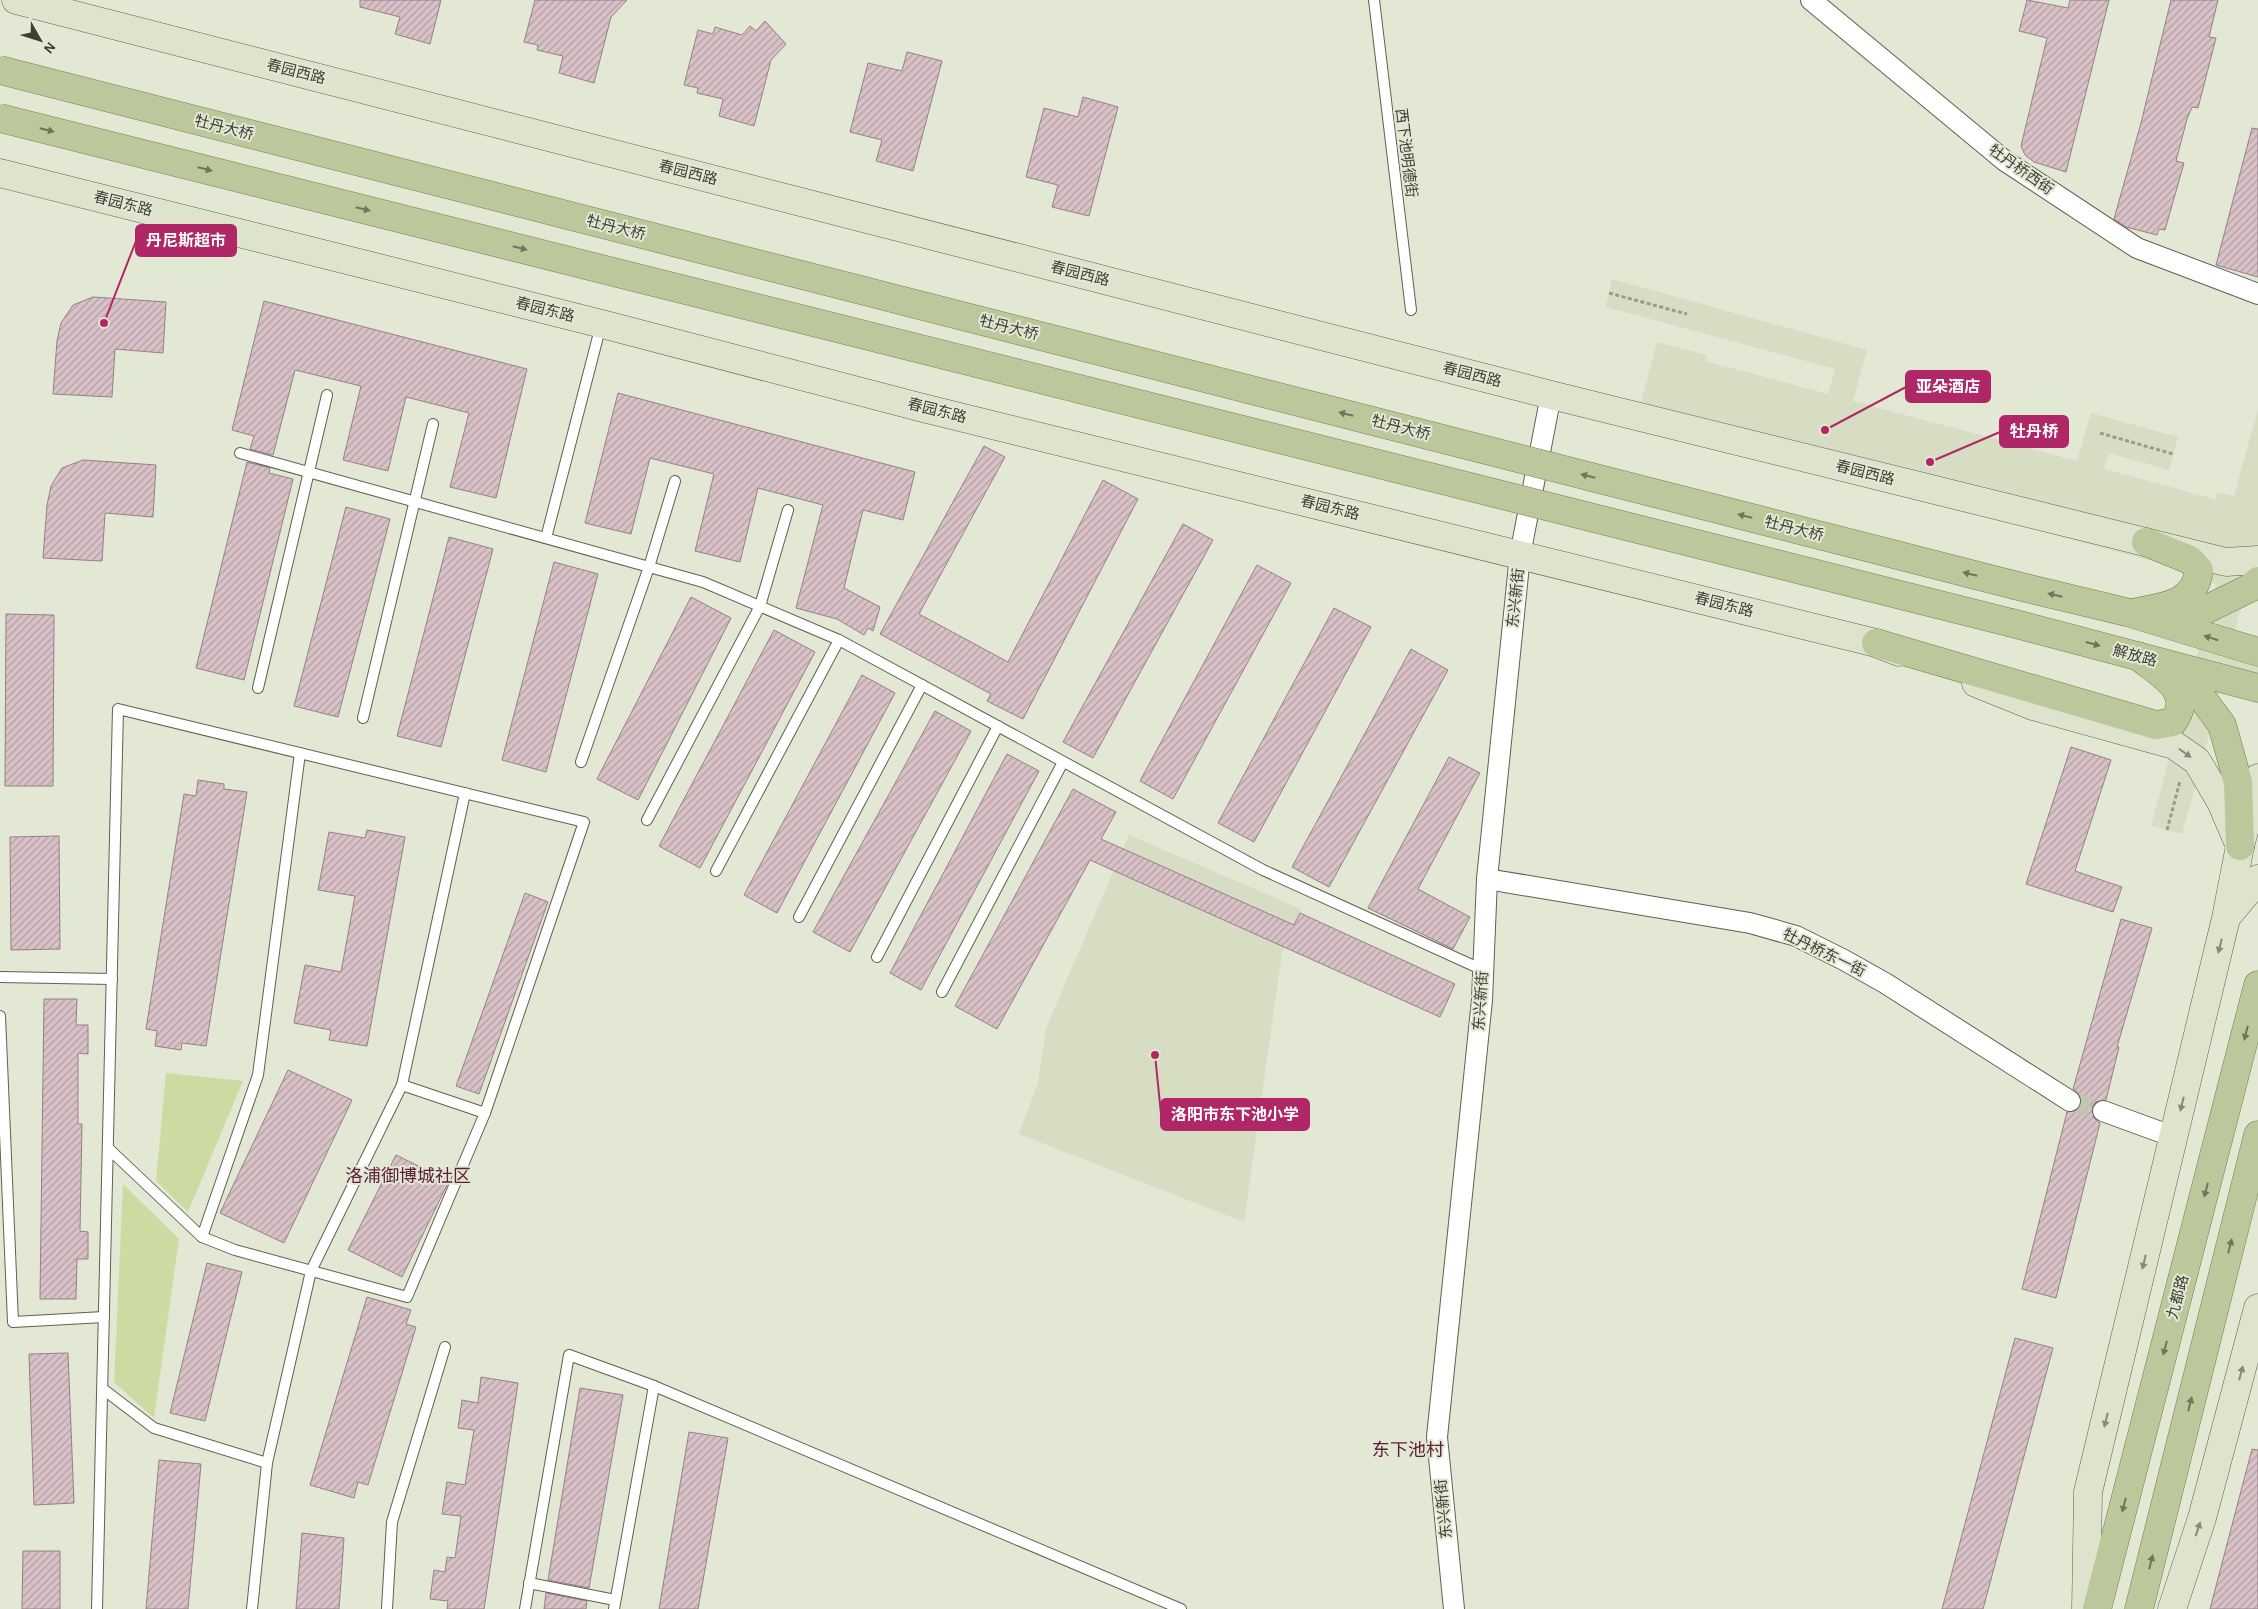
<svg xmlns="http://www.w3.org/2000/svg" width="2258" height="1609" viewBox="0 0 2258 1609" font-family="'Alegreya Sans','Noto Sans SC',sans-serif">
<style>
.built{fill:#d6ddc2}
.grass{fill:#ccdba2}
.building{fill:url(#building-hatch);stroke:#958087}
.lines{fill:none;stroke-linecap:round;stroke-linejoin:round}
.street-tunnel{stroke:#c1c6b4;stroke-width:20;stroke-dasharray:20 10;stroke-linecap:butt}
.lane-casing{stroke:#5d6251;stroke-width:12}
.street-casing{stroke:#5d6251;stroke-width:22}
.secondary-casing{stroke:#5d6251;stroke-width:29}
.primary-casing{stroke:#737e4d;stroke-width:29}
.path{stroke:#989c8d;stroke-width:3;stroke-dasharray:4 2.5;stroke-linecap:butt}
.lane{stroke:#fff;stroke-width:10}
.street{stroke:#fff;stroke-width:20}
.secondary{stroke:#dee3cd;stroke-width:28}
.primary{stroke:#bcc79b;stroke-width:28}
.primary-bridge-casing{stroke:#737e4d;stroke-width:29;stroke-linecap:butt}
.primary-bridge{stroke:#bcc79b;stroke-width:28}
.oneway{fill:#6f755e}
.oneway2{fill:#85887a}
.labels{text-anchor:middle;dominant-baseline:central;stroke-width:4;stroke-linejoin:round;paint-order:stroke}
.street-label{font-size:15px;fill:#3c3e36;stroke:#e2e8d3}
.quarter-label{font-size:18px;fill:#5d1c37;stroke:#e2e8d3}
.leader{fill:none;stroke:#b02767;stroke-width:2}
.callout-dot{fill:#b02767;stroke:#e2e8d3;stroke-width:2}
.callout{fill:#b02767;stroke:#b02767;stroke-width:2}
.callout-label{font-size:16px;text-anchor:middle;font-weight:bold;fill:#fff}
</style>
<defs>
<pattern id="building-hatch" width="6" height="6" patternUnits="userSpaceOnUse" patternTransform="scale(1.25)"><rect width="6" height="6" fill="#d9c1c8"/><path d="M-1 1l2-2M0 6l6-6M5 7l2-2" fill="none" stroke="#b19ea3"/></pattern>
</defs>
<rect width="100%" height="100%" fill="#e2e8d3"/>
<!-- built -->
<g class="built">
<path d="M 1612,279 L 1867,350 L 1853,401 L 2077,461 L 2091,413 L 2178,437 L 2169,470 L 2109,453 L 2104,469 L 2215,499 L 2217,492 L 2234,496 L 2258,409 L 2258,542 L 2230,649 L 2258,657 L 2258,685 L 2222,676 L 2212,714 L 2214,718 L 2182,834 L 2151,826 L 2216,584 L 2195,578 L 2196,573 L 1685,435 L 1682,442 L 1634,429 L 1657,342 L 1707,355 L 1706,361 L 1828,394 L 1835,369 L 1606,307 Z"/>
<path d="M 1129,835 L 1301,909 L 1282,953 L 1244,1222 L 1019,1134 L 1038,1083 L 1046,1028 Z"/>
</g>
<!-- grass -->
<g class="grass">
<path d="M 166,1073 L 243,1081 L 188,1212 L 156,1181 Z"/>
<path d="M 123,1184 L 179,1239 L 154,1418 L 114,1382 Z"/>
</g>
<!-- building -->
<g class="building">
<path d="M 360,0 L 441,0 L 430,44 L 395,34 L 400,17 L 360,7 Z"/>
<path d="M 535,0 L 627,0 L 611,17 L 594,83 L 559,73 L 563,56 L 537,50 L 538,45 L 524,42 Z"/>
<path d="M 2027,0 L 2068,8 L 2070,0 L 2109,0 L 2066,172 L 2034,162 L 2025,155 L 2021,146 L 2047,38 L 2019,31 Z"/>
<path d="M 2171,0 L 2218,0 L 2209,37 L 2216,38 L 2198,108 L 2192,107 L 2187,119 L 2176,161 L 2184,163 L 2165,230 L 2159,229 L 2157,235 L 2126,227 L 2114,219 L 2141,123 Z"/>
<path d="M 765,21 L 786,44 L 771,60 L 754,126 L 719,116 L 723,99 L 697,93 L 698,88 L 684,85 L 698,30 L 713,34 L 715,27 L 742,35 L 750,26 L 756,31 Z"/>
<path d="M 907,52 L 942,61 L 913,171 L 876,161 L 882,140 L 850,132 L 868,63 L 902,71 Z"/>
<path d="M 1083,97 L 1118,107 L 1089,216 L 1052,207 L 1058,185 L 1026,177 L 1044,108 L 1078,117 Z"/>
<path d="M 2252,128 L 2258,129 L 2258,277 L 2216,265 Z"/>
<path d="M 93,297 L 166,302 L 163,353 L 115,349 L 112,397 L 53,394 L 57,341 L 61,323 L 73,305 Z"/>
<path d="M 264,301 L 527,369 L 496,498 L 450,487 L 469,413 L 406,397 L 388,471 L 343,460 L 361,386 L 295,370 L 273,455 L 250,449 L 254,436 L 232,430 Z"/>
<path d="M 618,393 L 915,472 L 903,520 L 863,510 L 844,588 L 880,607 L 873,631 L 868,628 L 864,635 L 837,619 L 796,608 L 823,505 L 758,488 L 740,562 L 695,551 L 714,474 L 650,458 L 631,534 L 585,523 Z"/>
<path d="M 984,446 L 1005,457 L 919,614 L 1008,662 L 1103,480 L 1138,499 L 1023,719 L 987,701 L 991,694 L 880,634 Z"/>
<path d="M 83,460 L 156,465 L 153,517 L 105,513 L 102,561 L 43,558 L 47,505 L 51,486 L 62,468 Z"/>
<path d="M 247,462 L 270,468 L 269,473 L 293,479 L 244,680 L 196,668 Z"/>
<path d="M 346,507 L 390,519 L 338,717 L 294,706 Z"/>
<path d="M 1183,524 L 1213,540 L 1093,758 L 1063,742 Z"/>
<path d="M 449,537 L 493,549 L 441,747 L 397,736 Z"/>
<path d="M 554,562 L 598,574 L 546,772 L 502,760 Z"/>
<path d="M 1257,565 L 1291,583 L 1173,799 L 1140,781 Z"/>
<path d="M 691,597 L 731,618 L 638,800 L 597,779 Z"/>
<path d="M 1334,608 L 1371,627 L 1254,842 L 1218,823 Z"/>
<path d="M 6,614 L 54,615 L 53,786 L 5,786 Z"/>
<path d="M 774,630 L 815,652 L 700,868 L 659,846 Z"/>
<path d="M 1411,649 L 1448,670 L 1329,887 L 1292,867 Z"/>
<path d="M 862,675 L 895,693 L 777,913 L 744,895 Z"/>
<path d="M 935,711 L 971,731 L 850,952 L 813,932 Z"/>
<path d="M 2071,747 L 2111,760 L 2075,871 L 2122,887 L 2113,912 L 2026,884 Z"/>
<path d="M 1007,754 L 1039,771 L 921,990 L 890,973 Z"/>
<path d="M 1449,757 L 1480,773 L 1418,889 L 1470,917 L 1453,949 L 1368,908 Z"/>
<path d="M 198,780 L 224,784 L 224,789 L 247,792 L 206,1046 L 182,1043 L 181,1050 L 155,1046 L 157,1031 L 146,1029 L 184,794 L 196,796 Z"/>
<path d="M 1073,789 L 1116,812 L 1101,839 L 1294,925 L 1300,913 L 1455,984 L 1440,1017 L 1090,860 L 997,1029 L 955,1006 Z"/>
<path d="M 367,830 L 405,837 L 367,1046 L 329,1040 L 331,1030 L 294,1023 L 305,965 L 341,972 L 355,896 L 318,890 L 329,832 L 365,838 Z"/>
<path d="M 59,836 L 60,949 L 11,950 L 10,837 Z"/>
<path d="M 525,893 L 548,902 L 479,1094 L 456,1086 Z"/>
<path d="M 2121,919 L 2152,928 L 2117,1047 L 2119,1047 L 2106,1100 L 2096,1102 L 2092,1107 L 2094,1118 L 2100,1123 L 2056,1298 L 2022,1289 L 2067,1112 L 2076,1111 L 2082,1102 L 2080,1095 L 2073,1089 Z"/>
<path d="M 44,999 L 77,999 L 76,1025 L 88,1025 L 88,1054 L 78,1053 L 78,1124 L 82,1124 L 80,1231 L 88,1232 L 88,1259 L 77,1259 L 76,1299 L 40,1299 Z"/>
<path d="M 288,1070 L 352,1100 L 284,1243 L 220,1213 Z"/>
<path d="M 396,1155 L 449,1181 L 402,1277 L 348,1250 Z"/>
<path d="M 207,1263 L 242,1272 L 205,1421 L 170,1413 Z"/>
<path d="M 367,1297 L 411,1310 L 406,1324 L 416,1327 L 368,1485 L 358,1482 L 354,1498 L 310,1485 Z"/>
<path d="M 2015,1338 L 2053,1348 L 1983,1609 L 1942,1609 Z"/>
<path d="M 68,1353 L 74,1503 L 34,1505 L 29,1354 Z"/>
<path d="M 481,1377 L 518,1383 L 484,1609 L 447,1609 L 448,1601 L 430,1599 L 434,1570 L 445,1572 L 447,1557 L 455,1558 L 461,1516 L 442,1514 L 447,1482 L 465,1485 L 474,1430 L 458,1428 L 462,1400 L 478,1403 Z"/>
<path d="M 580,1388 L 623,1395 L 589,1588 L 548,1580 Z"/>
<path d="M 689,1432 L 728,1438 L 698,1609 L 659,1609 Z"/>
<path d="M 2252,1449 L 2258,1450 L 2258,1609 L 2210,1609 Z"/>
<path d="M 159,1460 L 201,1464 L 188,1609 L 146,1609 Z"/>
<path d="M 302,1533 L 344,1538 L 339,1609 L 296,1609 Z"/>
<path d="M 23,1551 L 60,1551 L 60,1609 L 22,1609 Z"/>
<path d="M 546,1593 L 587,1601 L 586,1609 L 544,1609 Z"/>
</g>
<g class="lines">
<!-- street-tunnel -->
<path class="street-tunnel" d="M 2070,1101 L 2103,1111"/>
<defs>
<g id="lane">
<path d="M 1374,0 L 1411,310"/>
<path d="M 240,453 L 703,582 L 839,640 L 1263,870 L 1483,970"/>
<path d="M 546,538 L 601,325"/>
<path d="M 258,688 L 327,395"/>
<path d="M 363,718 L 433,424"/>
<path d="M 581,762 L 649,567 L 675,481"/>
<path d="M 647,820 L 760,606 L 788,510"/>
<path d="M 716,871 L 839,640"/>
<path d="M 799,917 L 922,685"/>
<path d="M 877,957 L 998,726"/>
<path d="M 0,977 L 112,979"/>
<path d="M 942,992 L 1063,762"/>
<path d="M 0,1016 L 13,1322 L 104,1317"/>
<path d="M 402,1085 L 485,1113"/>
<path d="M 202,1237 L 258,1075 L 300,753"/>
<path d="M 103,1389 L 154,1428 L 267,1463 L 311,1271 L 402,1085 L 465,793"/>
<path d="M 529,1583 L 615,1600"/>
<path d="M 97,1609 L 118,709 L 584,822 L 485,1113 L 407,1297 L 235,1250 L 202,1237 L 109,1149"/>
<path d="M 252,1609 L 267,1463"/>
<path d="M 387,1609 L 392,1522 L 445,1347"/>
<path d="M 525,1609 L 569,1355 L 654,1386 L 1181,1609"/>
<path d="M 614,1609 L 654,1386"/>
</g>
<g id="street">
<path d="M 1811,0 L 2005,161 L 2137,248 L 2258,294"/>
<path d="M 1487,879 L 1750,923 L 1796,936 L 1844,960 L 1885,983 L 2070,1101"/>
<path d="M 2103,1111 L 2174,1137"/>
<path d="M 1454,1609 L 1437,1437 L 1482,1000 L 1487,879 L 1520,555 L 1551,395"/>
</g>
<g id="secondary">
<path d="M 16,0 L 1551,395 L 2226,562 L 2258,560"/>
<path d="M 0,173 L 602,324 L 923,408 L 1876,643 L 1899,652"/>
<path d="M 1976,683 L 2033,706 L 2174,745 L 2197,761 L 2221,802 L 2240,846"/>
<path d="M 2229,914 L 2258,879"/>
<path d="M 2086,1609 L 2088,1492 L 2226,918 L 2240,846 L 2258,778"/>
<path d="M 2172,1609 L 2202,1518 L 2258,1308"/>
</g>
<g id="primary">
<path d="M 2018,586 L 2130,613 L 2258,652"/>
<path d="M 2132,613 C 2161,607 2195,606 2199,570 L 2190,560 L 2146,542"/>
<path d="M 2161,613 L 2201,612 L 2250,588 L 2258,581"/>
<path d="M 2012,623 L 2258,688"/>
<path d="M 1876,643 L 2156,725 L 2173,722 C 2195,691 2161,675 2138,656"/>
<path d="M 2170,674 L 2194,687 L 2222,725 L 2238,782 L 2240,846"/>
<path d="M 2097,1609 L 2258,985"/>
<path d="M 2139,1609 L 2258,1135"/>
</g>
</defs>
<!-- lane casing -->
<use href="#lane" class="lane-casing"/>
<!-- street casing -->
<use href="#street" class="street-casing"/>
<!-- secondary casing -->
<use href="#secondary" class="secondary-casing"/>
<!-- primary casing -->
<use href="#primary" class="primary-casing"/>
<!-- path -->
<g class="path">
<path d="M 1609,293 L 1687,314"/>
<path d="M 2100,433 L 2173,454"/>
<path d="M 2167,830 L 2180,781"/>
</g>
<!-- lane -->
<use href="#lane" class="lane"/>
<!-- street -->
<use href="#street" class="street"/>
<!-- secondary -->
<use href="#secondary" class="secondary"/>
<!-- primary -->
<use href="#primary" class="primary"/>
<defs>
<g id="primary-bridge">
<path d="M 0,70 L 2018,586"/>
<path d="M 0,118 L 2012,623"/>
</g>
</defs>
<!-- primary-bridge casing -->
<use href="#primary-bridge" class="primary-bridge-casing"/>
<!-- primary-bridge -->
<use href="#primary-bridge" class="primary-bridge"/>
</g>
<!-- one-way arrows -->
<defs><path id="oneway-solid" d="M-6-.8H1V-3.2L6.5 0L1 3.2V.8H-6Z" transform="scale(1.25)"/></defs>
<g class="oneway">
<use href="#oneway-solid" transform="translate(47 130) rotate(14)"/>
<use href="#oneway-solid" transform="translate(205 169) rotate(14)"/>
<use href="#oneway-solid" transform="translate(363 209) rotate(14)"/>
<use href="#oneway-solid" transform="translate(520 248) rotate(14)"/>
<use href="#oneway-solid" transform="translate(1346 414) rotate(-166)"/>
<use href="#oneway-solid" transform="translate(1588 476) rotate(-166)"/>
<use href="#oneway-solid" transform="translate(1745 516) rotate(-166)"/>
<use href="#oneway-solid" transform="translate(1970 574) rotate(-166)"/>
<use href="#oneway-solid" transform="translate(2055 595) rotate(-167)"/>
<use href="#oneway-solid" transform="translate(2211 638) rotate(-163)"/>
<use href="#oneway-solid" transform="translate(2093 644) rotate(15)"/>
<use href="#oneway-solid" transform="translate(2246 1033) rotate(104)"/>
<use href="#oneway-solid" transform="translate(2206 1190) rotate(105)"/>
<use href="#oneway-solid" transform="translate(2230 1246) rotate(-76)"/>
<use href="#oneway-solid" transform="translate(2165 1348) rotate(105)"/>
<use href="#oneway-solid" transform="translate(2190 1404) rotate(-76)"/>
<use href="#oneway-solid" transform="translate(2124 1505) rotate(105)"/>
<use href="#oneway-solid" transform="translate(2151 1562) rotate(-76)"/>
</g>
<g class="oneway2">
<use href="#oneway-solid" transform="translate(2185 753) rotate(35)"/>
<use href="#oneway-solid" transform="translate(2220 946) rotate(104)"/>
<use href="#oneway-solid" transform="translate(2182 1104) rotate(104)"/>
<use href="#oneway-solid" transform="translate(2144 1262) rotate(104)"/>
<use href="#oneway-solid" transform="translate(2241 1373) rotate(-75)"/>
<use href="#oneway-solid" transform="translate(2106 1420) rotate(104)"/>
<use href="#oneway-solid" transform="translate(2198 1529) rotate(-72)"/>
</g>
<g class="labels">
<!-- street labels -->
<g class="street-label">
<text transform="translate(296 72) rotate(14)">春园西路</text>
<text transform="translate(224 128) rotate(14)">牡丹大桥</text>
<text transform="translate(1406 153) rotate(83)">西下池明德街</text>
<text transform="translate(2021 170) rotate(35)">牡丹桥西街</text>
<text transform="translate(688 173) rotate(14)">春园西路</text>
<text transform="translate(123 204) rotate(14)">春园东路</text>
<text transform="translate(616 228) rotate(14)">牡丹大桥</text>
<text transform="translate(1080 274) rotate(14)">春园西路</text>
<text transform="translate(545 310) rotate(14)">春园东路</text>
<text transform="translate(1009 328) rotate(14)">牡丹大桥</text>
<text transform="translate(1472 375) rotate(14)">春园西路</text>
<text transform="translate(937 411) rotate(14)">春园东路</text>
<text transform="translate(1401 428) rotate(14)">牡丹大桥</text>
<text transform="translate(1865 473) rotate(14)">春园西路</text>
<text transform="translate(1330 508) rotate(14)">春园东路</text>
<text transform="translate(1794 529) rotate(14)">牡丹大桥</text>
<text transform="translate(1516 598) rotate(-84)">东兴新街</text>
<text transform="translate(1724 605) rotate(14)">春园东路</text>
<text transform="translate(2135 656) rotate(15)">解放路</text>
<text transform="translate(1824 953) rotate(26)">牡丹桥东一街</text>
<text transform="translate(1481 1001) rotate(-86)">东兴新街</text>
<text transform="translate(2178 1297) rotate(-75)">九都路</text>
<text transform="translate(1444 1509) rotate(-96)">东兴新街</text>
</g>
<!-- quarter labels -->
<g class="quarter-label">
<text x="408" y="1177">洛浦御博城社区</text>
<text x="1408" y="1451">东下池村</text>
</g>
</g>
<!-- callouts -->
<path class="leader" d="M104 323L136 241M1825 430L1906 387M1930 462L2000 432M1155 1055L1161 1114"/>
<g class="callout-dot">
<circle cx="104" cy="323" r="5"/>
<circle cx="1825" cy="430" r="5"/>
<circle cx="1930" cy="462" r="5"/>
<circle cx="1155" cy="1055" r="5"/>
</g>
<g class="callout">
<rect x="136" y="225" width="100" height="31" rx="5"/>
<rect x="1906" y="371" width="84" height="31" rx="5"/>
<rect x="2000" y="416" width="68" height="31" rx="5"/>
<rect x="1161" y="1099" width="148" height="31" rx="5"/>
</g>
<g class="callout-label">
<text x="186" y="246">丹尼斯超市</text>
<text x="1948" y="392">亚朵酒店</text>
<text x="2034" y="437">牡丹桥</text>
<text x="1235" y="1120">洛阳市东下池小学</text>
</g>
<!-- north arrow -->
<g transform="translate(40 40) rotate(129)" stroke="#e2e8d3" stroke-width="4" paint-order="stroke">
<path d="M0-4L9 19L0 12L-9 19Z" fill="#3c3e36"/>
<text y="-8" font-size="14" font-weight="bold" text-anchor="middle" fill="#3c3e36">N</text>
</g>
</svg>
